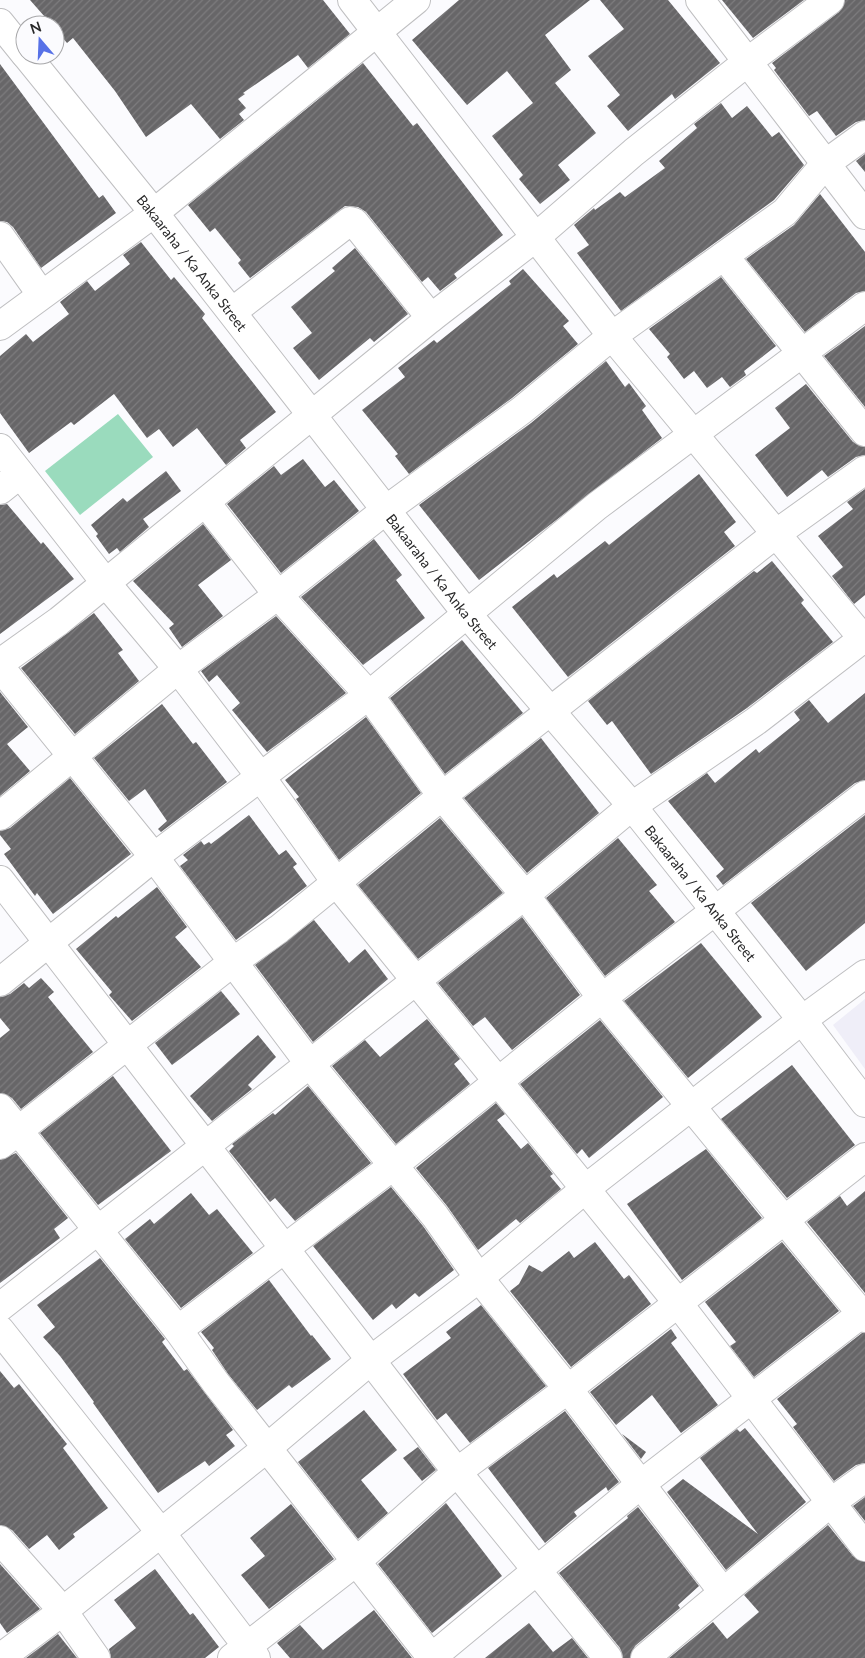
<svg xmlns="http://www.w3.org/2000/svg" width="865" height="1658" viewBox="0 0 865 1658" font-family="Lato,sans-serif">
<style>
.built{fill:#efeef8}
.pitch{fill:#9adbbd}
.building{fill:url(#building-hatch)}
.lines{fill:none;stroke-linecap:round;stroke-linejoin:round}
.minor-casing{stroke:#bfbfc1;stroke-width:30}
.tertiary-casing{stroke:#bfbfc1;stroke-width:30}
.minor{stroke:#fff;stroke-width:28}
.tertiary{stroke:#fff;stroke-width:28}
.labels{text-anchor:middle;dominant-baseline:central;stroke-width:5;stroke-linejoin:round;paint-order:stroke}
.street-label{font-size:14px;fill:#282829;stroke:#fbfbfe}
</style>
<defs>
<pattern id="building-hatch" width="6" height="6" patternUnits="userSpaceOnUse" patternTransform="scale(1.25)"><rect width="6" height="6" fill="#676668"/><path d="M-1 1l2-2M0 6l6-6M5 7l2-2" fill="none" stroke="#7d7c7e"/></pattern>
</defs>
<rect width="100%" height="100%" fill="#fbfbfe"/>
<!-- built -->
<path class="built" d="M 865,999 L 865,1069 L 833,1025 Z"/>
<!-- pitch -->
<path class="pitch" d="M 118,414 L 153,457 L 80,515 L 45,471 Z"/>
<!-- building -->
<g class="building">
<path d="M 30,0 L 323,0 L 350,34 L 308,68 L 298,55 L 243,93 L 245,94 L 238,99 L 246,108 L 239,114 L 244,120 L 220,139 L 191,104 L 146,137 L 115,91 L 73,38 L 67,43 L 55,29 L 55,25 L 52,25 Z"/>
<path d="M 459,0 L 590,0 L 545,35 L 571,70 L 555,83 L 596,133 L 558,165 L 570,180 L 540,204 L 519,179 L 523,175 L 492,136 L 533,103 L 507,71 L 467,105 L 412,40 Z"/>
<path d="M 600,0 L 668,0 L 720,63 L 675,99 L 672,94 L 628,131 L 607,106 L 620,95 L 588,56 L 624,29 Z"/>
<path d="M 722,0 L 804,0 L 753,38 Z"/>
<path d="M 845,0 L 865,0 L 865,120 L 856,122 L 836,136 L 817,111 L 809,116 L 774,70 L 776,68 L 772,63 L 839,12 Z"/>
<path d="M 363,63 L 413,126 L 417,123 L 503,235 L 454,274 L 457,278 L 440,291 L 428,277 L 422,282 L 366,212 L 358,207 L 345,206 L 250,278 L 238,263 L 241,260 L 215,228 L 210,232 L 188,205 Z"/>
<path d="M 0,64 L 99,198 L 103,195 L 116,213 L 41,268 L 13,227 L 7,222 L 0,221 Z"/>
<path d="M 721,103 L 732,118 L 747,106 L 772,137 L 779,132 L 804,165 L 774,200 L 621,311 L 577,253 L 589,245 L 574,225 L 594,208 L 595,210 L 620,192 L 625,197 L 665,168 L 659,161 L 697,128 L 694,124 Z"/>
<path d="M 865,154 L 865,172 L 856,161 Z"/>
<path d="M 820,194 L 865,252 L 865,291 L 856,293 L 805,332 L 746,259 L 794,225 Z"/>
<path d="M 141,242 L 171,280 L 174,277 L 205,314 L 202,318 L 276,412 L 240,440 L 246,448 L 226,465 L 197,428 L 173,447 L 159,429 L 147,438 L 114,394 L 74,425 L 71,422 L 29,453 L 0,413 L 0,356 L 26,334 L 33,342 L 69,314 L 60,302 L 87,281 L 95,291 L 130,264 L 123,255 Z"/>
<path d="M 355,248 L 408,314 L 374,342 L 370,338 L 319,380 L 293,348 L 312,333 L 291,307 L 335,271 L 332,268 Z"/>
<path d="M 523,269 L 569,321 L 563,326 L 578,344 L 512,398 L 409,474 L 395,456 L 398,454 L 362,410 L 405,377 L 398,368 L 434,340 L 437,343 L 511,284 L 509,281 Z"/>
<path d="M 721,277 L 776,346 L 744,371 L 746,375 L 730,387 L 722,377 L 707,388 L 694,371 L 684,379 L 667,357 L 670,354 L 649,329 Z"/>
<path d="M 865,326 L 865,407 L 824,356 Z"/>
<path d="M 606,361 L 625,387 L 629,383 L 646,406 L 642,410 L 662,438 L 479,580 L 419,505 L 531,423 Z"/>
<path d="M 806,384 L 853,442 L 865,447 L 865,455 L 856,457 L 828,477 L 822,470 L 787,497 L 755,455 L 790,428 L 775,408 Z"/>
<path d="M 303,459 L 325,487 L 334,480 L 359,511 L 281,573 L 227,504 L 274,466 L 281,475 Z"/>
<path d="M 166,471 L 181,491 L 143,519 L 149,527 L 120,552 L 117,548 L 109,554 L 96,536 L 98,534 L 91,525 L 123,498 L 127,502 Z"/>
<path d="M 699,474 L 736,522 L 724,532 L 735,546 L 568,677 L 512,607 L 554,574 L 557,578 L 605,541 L 609,545 Z"/>
<path d="M 865,489 L 865,595 L 854,604 L 832,576 L 843,567 L 818,536 L 853,509 L 847,502 Z"/>
<path d="M 7,504 L 41,544 L 43,542 L 74,579 L 0,634 L 0,505 Z"/>
<path d="M 203,524 L 231,560 L 198,585 L 223,616 L 182,647 L 169,628 L 174,624 L 133,581 Z"/>
<path d="M 374,539 L 402,575 L 396,580 L 425,618 L 363,665 L 301,597 Z"/>
<path d="M 772,561 L 804,600 L 801,603 L 833,642 L 747,708 L 651,774 L 612,721 L 607,725 L 588,701 L 754,571 L 757,573 Z"/>
<path d="M 94,613 L 123,650 L 118,653 L 139,681 L 75,734 L 21,668 Z"/>
<path d="M 276,616 L 346,693 L 267,752 L 232,710 L 240,703 L 217,675 L 209,682 L 201,671 Z"/>
<path d="M 462,640 L 523,713 L 445,774 L 390,698 Z"/>
<path d="M 0,692 L 28,727 L 7,744 L 30,771 L 0,796 Z"/>
<path d="M 865,693 L 865,780 L 855,783 L 723,885 L 716,876 L 724,869 L 668,801 L 707,773 L 715,783 L 756,749 L 759,753 L 800,720 L 794,712 L 809,700 L 828,723 Z"/>
<path d="M 162,704 L 193,744 L 196,742 L 227,782 L 161,832 L 158,829 L 167,821 L 145,789 L 129,801 L 94,758 Z"/>
<path d="M 366,717 L 421,793 L 339,860 L 296,799 L 299,797 L 285,780 Z"/>
<path d="M 541,738 L 599,813 L 527,873 L 464,798 Z"/>
<path d="M 70,778 L 131,854 L 53,914 L 37,893 L 35,896 L 4,854 L 11,849 L 0,835 L 0,831 L 10,828 Z"/>
<path d="M 249,815 L 279,855 L 286,850 L 297,864 L 293,867 L 307,886 L 236,940 L 180,866 L 188,860 L 183,855 L 201,841 L 204,845 L 209,842 L 211,844 Z"/>
<path d="M 865,815 L 865,923 L 806,971 L 751,903 Z"/>
<path d="M 440,818 L 503,893 L 418,959 L 358,885 Z"/>
<path d="M 618,838 L 657,885 L 649,891 L 675,922 L 605,976 L 546,898 Z"/>
<path d="M 157,887 L 187,927 L 175,937 L 201,967 L 132,1021 L 109,995 L 112,992 L 76,949 L 116,916 L 118,918 Z"/>
<path d="M 522,917 L 580,995 L 512,1050 L 485,1017 L 473,1026 L 438,983 Z"/>
<path d="M 314,920 L 349,963 L 365,949 L 388,979 L 313,1042 L 255,965 Z"/>
<path d="M 701,943 L 762,1017 L 688,1078 L 624,1001 Z"/>
<path d="M 41,978 L 54,992 L 48,997 L 93,1052 L 21,1109 L 12,1098 L 0,1093 L 0,1038 L 10,1030 L 0,1018 L 0,997 L 10,994 L 24,983 L 29,988 Z"/>
<path d="M 221,991 L 240,1014 L 172,1065 L 155,1043 Z"/>
<path d="M 427,1019 L 460,1059 L 454,1064 L 470,1084 L 396,1144 L 332,1066 L 365,1040 L 380,1057 Z"/>
<path d="M 600,1020 L 663,1097 L 589,1158 L 582,1149 L 577,1154 L 520,1084 Z"/>
<path d="M 258,1035 L 276,1057 L 248,1085 L 252,1089 L 212,1121 L 190,1096 Z"/>
<path d="M 792,1065 L 855,1145 L 787,1198 L 721,1119 Z"/>
<path d="M 113,1076 L 171,1151 L 98,1205 L 40,1133 Z"/>
<path d="M 308,1086 L 371,1163 L 295,1221 L 275,1198 L 270,1202 L 229,1151 L 234,1146 L 232,1144 L 273,1113 L 275,1115 Z"/>
<path d="M 496,1103 L 505,1114 L 497,1120 L 521,1149 L 528,1143 L 553,1174 L 550,1176 L 561,1189 L 520,1223 L 516,1219 L 478,1250 L 447,1206 L 416,1168 Z"/>
<path d="M 706,1149 L 762,1218 L 682,1280 L 627,1204 Z"/>
<path d="M 16,1153 L 68,1218 L 54,1229 L 60,1238 L 0,1283 L 0,1160 Z"/>
<path d="M 391,1187 L 423,1226 L 454,1270 L 419,1297 L 415,1293 L 396,1309 L 392,1304 L 373,1320 L 313,1246 Z"/>
<path d="M 865,1191 L 865,1293 L 807,1222 L 840,1196 L 847,1206 Z"/>
<path d="M 191,1193 L 209,1215 L 217,1209 L 253,1253 L 181,1308 L 125,1239 L 150,1219 L 154,1224 Z"/>
<path d="M 595,1242 L 624,1279 L 629,1275 L 651,1304 L 571,1367 L 510,1291 L 519,1284 L 529,1265 L 542,1272 L 569,1251 L 574,1258 Z"/>
<path d="M 782,1242 L 839,1311 L 754,1377 L 730,1346 L 736,1342 L 705,1302 Z"/>
<path d="M 100,1258 L 165,1339 L 162,1342 L 184,1371 L 187,1369 L 233,1430 L 226,1435 L 235,1446 L 209,1466 L 205,1461 L 158,1493 L 93,1403 L 94,1402 L 60,1356 L 43,1337 L 55,1327 L 37,1305 Z"/>
<path d="M 269,1280 L 311,1336 L 312,1335 L 331,1359 L 292,1388 L 289,1385 L 257,1410 L 228,1374 L 212,1350 L 214,1348 L 201,1332 Z"/>
<path d="M 481,1305 L 546,1386 L 470,1443 L 446,1413 L 437,1420 L 403,1374 L 451,1338 L 446,1332 Z"/>
<path d="M 671,1329 L 677,1338 L 671,1343 L 718,1405 L 681,1433 L 652,1395 L 616,1425 L 590,1392 Z"/>
<path d="M 862,1333 L 865,1333 L 865,1463 L 856,1465 L 834,1481 L 793,1427 L 797,1424 L 777,1399 Z"/>
<path d="M 0,1371 L 14,1388 L 19,1384 L 67,1444 L 63,1448 L 108,1508 L 73,1534 L 75,1537 L 59,1550 L 47,1535 L 29,1549 L 12,1530 L 0,1525 Z"/>
<path d="M 364,1410 L 397,1450 L 361,1480 L 388,1513 L 358,1539 L 298,1462 Z"/>
<path d="M 565,1411 L 619,1482 L 608,1491 L 606,1487 L 574,1512 L 577,1516 L 545,1543 L 488,1468 Z"/>
<path d="M 745,1428 L 806,1502 L 726,1570 L 667,1492 L 683,1479 L 758,1534 L 700,1458 L 737,1429 L 740,1432 Z"/>
<path d="M 622,1434 L 646,1452 L 641,1459 Z"/>
<path d="M 418,1447 L 436,1470 L 422,1481 L 403,1458 Z"/>
<path d="M 865,1497 L 865,1521 L 853,1506 Z"/>
<path d="M 446,1503 L 502,1576 L 432,1633 L 378,1564 Z"/>
<path d="M 291,1504 L 334,1559 L 269,1609 L 241,1575 L 265,1556 L 250,1538 Z"/>
<path d="M 638,1507 L 699,1586 L 678,1605 L 680,1608 L 635,1646 L 630,1658 L 623,1658 L 620,1648 L 559,1573 L 628,1518 L 627,1516 Z"/>
<path d="M 828,1525 L 853,1556 L 865,1562 L 865,1658 L 669,1658 L 713,1622 L 727,1639 L 759,1612 L 744,1595 Z"/>
<path d="M 0,1564 L 40,1609 L 7,1633 L 0,1623 Z"/>
<path d="M 155,1569 L 190,1615 L 193,1613 L 219,1647 L 205,1658 L 111,1658 L 109,1649 L 136,1628 L 114,1600 Z"/>
<path d="M 374,1610 L 412,1658 L 290,1658 L 277,1643 L 300,1625 L 323,1650 Z"/>
<path d="M 529,1623 L 553,1652 L 572,1638 L 588,1658 L 485,1658 Z"/>
<path d="M 58,1634 L 77,1658 L 26,1658 Z"/>
</g>
<g class="lines">
<defs>
<g id="minor">
<path d="M 352,0 L 612,336 L 865,641"/>
<path d="M 700,0 L 865,215"/>
<path d="M 0,236 L 41,294"/>
<path d="M 724,256 L 865,432"/>
<path d="M 232,312 L 350,221 L 354,222 L 431,318"/>
<path d="M 0,326 L 154,213 L 416,0"/>
<path d="M 0,448 L 105,582 L 178,669 L 260,776 L 336,882 L 678,1303 L 865,1547"/>
<path d="M 0,490 L 20,474"/>
<path d="M 206,503 L 278,595 L 369,695 L 442,796 L 525,895 L 602,998 L 865,1318"/>
<path d="M 0,663 L 59,621 L 431,318 L 536,237 L 634,152 L 746,63 L 830,0"/>
<path d="M 0,667 L 154,857 L 309,1063 L 435,1216 L 479,1278 L 568,1389 L 723,1592"/>
<path d="M 0,816 L 178,669 L 278,595 L 387,509 L 522,410 L 612,336 L 785,212 L 825,164 L 865,135"/>
<path d="M 0,880 L 457,1472 L 608,1658"/>
<path d="M 0,982 L 154,857 L 369,695 L 597,506 L 865,306"/>
<path d="M 0,1108 L 178,1330 L 216,1383 L 432,1658"/>
<path d="M 0,1145 L 233,962 L 279,929 L 442,796 L 777,533 L 865,470"/>
<path d="M 0,1307 L 525,895 L 632,806 L 756,721 L 865,637"/>
<path d="M 0,1330 L 161,1533 L 256,1658"/>
<path d="M 178,1330 L 394,1165 L 602,998 L 865,795"/>
<path d="M 0,1540 L 63,1611 L 96,1658"/>
<path d="M 0,1658 L 63,1611 L 267,1448 L 371,1360 L 479,1278 L 585,1189 L 802,1020 L 865,974"/>
<path d="M 232,1658 L 357,1561 L 457,1472 L 568,1389 L 865,1157"/>
<path d="M 431,1658 L 641,1484 L 865,1311"/>
<path d="M 645,1658 L 830,1503 L 865,1478"/>
</g>
<g id="tertiary">
<path d="M 0,23 L 25,54"/>
<path id="s1" d="M 26,55 L 154,213 L 467,614 L 632,806 L 802,1020 L 865,1103"/>
</g>
</defs>
<!-- minor casing -->
<use href="#minor" class="minor-casing"/>
<!-- tertiary casing -->
<use href="#tertiary" class="tertiary-casing"/>
<!-- minor -->
<use href="#minor" class="minor"/>
<!-- tertiary -->
<use href="#tertiary" class="tertiary"/>
</g>
<g class="labels">
<!-- street labels -->
<g class="street-label">
<text stroke="none"><textPath href="#s1" startOffset="266">Bakaaraha / Ka Anka Street</textPath></text>
<text stroke="none"><textPath href="#s1" startOffset="671">Bakaaraha / Ka Anka Street</textPath></text>
<text stroke="none"><textPath href="#s1" startOffset="1076">Bakaaraha / Ka Anka Street</textPath></text>
</g>
</g>
<!-- north arrow -->
<g transform="translate(40 40) rotate(341)"><circle r="24" fill="#fbfbfe" stroke="#a7a7a9"/>
<path d="M0-4L9 19L0 12L-9 19Z" fill="#5771e7"/>
<text y="-8" font-size="14" font-weight="bold" text-anchor="middle" fill="#282829">N</text>
</g>
</svg>
